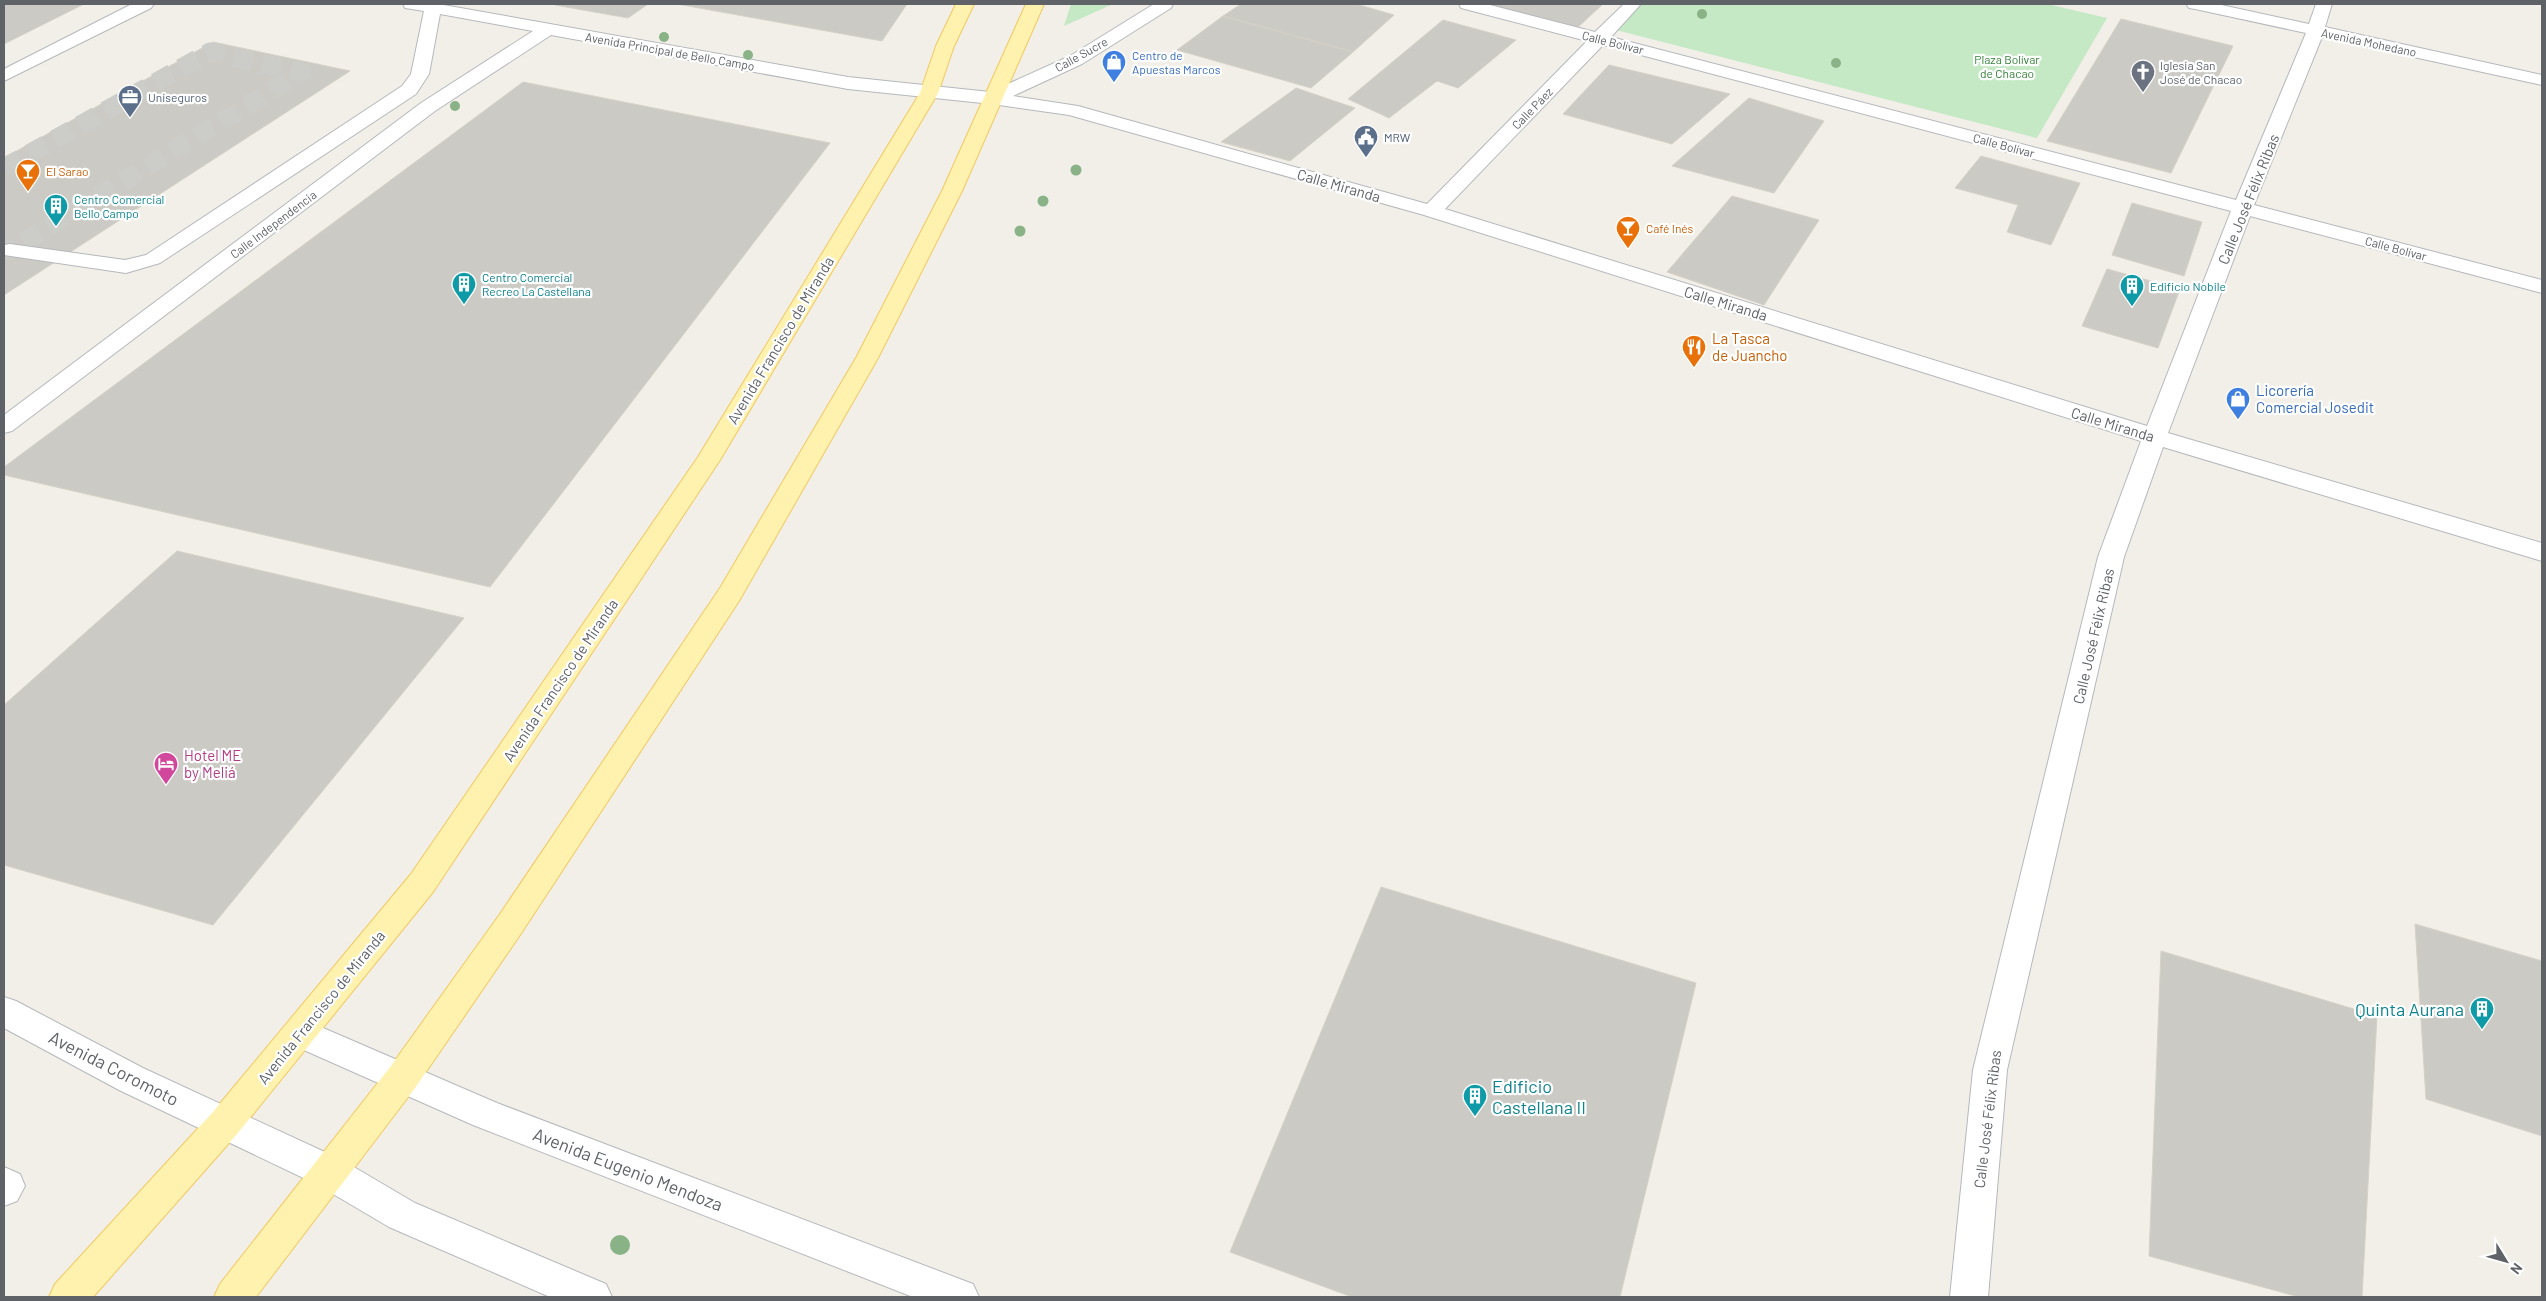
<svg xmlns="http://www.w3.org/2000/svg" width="2546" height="1301" viewBox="0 0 2546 1301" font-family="Barlow,sans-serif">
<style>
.green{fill:#c5e8c5}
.building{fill:#cccac5;stroke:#d6d1c6}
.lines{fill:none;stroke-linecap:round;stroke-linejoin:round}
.minor-tunnel{stroke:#ccccc8;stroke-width:19;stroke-dasharray:19 10;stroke-linecap:butt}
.minor-casing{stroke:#b5b8bc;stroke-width:2}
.major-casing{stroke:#f2c960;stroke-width:2}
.minor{fill:#fff;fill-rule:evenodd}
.major{fill:#fff2af;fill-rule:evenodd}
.tree{fill:#89b387}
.labels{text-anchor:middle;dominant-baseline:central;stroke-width:4.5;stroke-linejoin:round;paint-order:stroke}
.far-street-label{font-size:12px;fill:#5f6368;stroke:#fff}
.far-shop-label{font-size:12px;fill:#366cbe;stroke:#fff;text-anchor:start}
.far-park-label{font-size:12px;fill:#348238;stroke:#fff}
.far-worship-label{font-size:12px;fill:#5b616d;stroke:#fff;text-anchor:start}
.far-service-label{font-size:12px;fill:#4e5e75;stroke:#fff;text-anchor:start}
.far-food-label{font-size:12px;fill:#c56008;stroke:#fff;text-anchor:start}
.far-culture-label{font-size:12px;fill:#0d838f;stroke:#fff;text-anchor:start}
.street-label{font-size:15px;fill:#5f6368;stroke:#fff}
.food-label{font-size:15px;fill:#c56008;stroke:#fff;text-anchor:start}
.shop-label{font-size:15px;fill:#366cbe;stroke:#fff;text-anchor:start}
.hotel-label{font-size:15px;fill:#b23c85;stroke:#fff;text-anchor:start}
.near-culture-label{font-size:18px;fill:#0d838f;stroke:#fff;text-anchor:end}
.near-street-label{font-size:18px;fill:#5f6368;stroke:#fff}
</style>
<rect width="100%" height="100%" fill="#f1efe8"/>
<!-- green -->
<g class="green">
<path d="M 1071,4 L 1113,4 L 1064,26 Z"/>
<path d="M 1637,4 L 2047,4 L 2107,18 L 2037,138 L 1612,29 Z"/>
</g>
<!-- building -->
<g class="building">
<path d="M 4,4 L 84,4 L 4,44 Z"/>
<path d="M 557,4 L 648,4 L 628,18 L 555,5 Z"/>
<path d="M 677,4 L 907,4 L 882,41 Z"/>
<path d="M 1241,4 L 1356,4 L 1394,15 L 1353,52 L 1223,16 Z"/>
<path d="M 1486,4 L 1603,4 L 1576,29 Z"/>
<path d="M 1223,16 L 1353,52 L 1311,88 L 1177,50 Z"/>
<path d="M 2121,19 L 2233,46 L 2171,173 L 2047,141 Z"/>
<path d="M 1443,20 L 1516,40 L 1458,88 L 1437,81 L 1389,118 L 1348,99 Z"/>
<path d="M 213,42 L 350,71 L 4,295 L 4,158 Z"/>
<path d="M 1609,65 L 1730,94 L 1672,144 L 1563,114 Z"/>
<path d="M 523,82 L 830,143 L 490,587 L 4,475 L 4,467 Z"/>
<path d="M 1296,88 L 1355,108 L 1290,161 L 1221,142 Z"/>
<path d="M 1749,98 L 1824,121 L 1774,193 L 1672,166 Z"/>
<path d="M 1981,156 L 2080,183 L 2051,245 L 2007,232 L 2018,205 L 1955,188 Z"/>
<path d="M 1732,196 L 1819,220 L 1764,305 L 1667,272 Z"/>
<path d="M 2132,203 L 2202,222 L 2184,276 L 2112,255 Z"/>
<path d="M 2107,269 L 2180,289 L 2158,348 L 2082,326 Z"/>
<path d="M 177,551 L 464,618 L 213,925 L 4,865 L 4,705 Z"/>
<path d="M 1381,887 L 1696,983 L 1620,1297 L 1352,1297 L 1230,1252 Z"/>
<path d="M 2415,924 L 2542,961 L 2542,1136 L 2426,1099 Z"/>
<path d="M 2161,951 L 2377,1016 L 2362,1297 L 2299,1297 L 2149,1256 Z"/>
</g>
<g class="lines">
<!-- minor-tunnel -->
<path class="minor-tunnel" d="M 4,168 L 210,52 L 302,72 L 10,250 L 4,248"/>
<defs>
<g id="minor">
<path d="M 132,4 L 154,4 L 151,8 L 4,81 L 4,69 Z"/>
<path d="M 403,4 L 438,4 L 848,77 L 990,92 L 1070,56 L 1154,4 L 1173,4 L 1171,8 L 1082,64 L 1013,96 L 1078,106 L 1427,204 L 1587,41 L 1461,8 L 1459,4 L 1486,4 L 1595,32 L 1624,4 L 1641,4 L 1611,37 L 2236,200 L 2306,33 L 2195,9 L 2189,8 L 2186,4 L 2217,4 L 2309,24 L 2316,4 L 2332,4 L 2325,27 L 2542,75 L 2542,85 L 2322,37 L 2254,205 L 2542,280 L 2542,293 L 2250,216 L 2168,433 L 2542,543 L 2542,561 L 2163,447 L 2124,557 L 2007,1070 L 1988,1297 L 1950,1297 L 1973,1070 L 2098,557 L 2141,441 L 1424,215 L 1069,115 L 992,104 L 848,89 L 551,35 L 435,111 L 12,431 L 4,433 L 4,415 L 421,103 L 533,31 L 440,14 L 429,74 L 416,94 L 160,263 L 126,273 L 4,255 L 4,245 L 10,244 L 125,260 L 146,255 L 402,86 L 411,74 L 424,11 L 405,8 ZM 1603,45 L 2231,211 L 2147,426 L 1445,209 Z"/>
<path d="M 4,997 L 16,1001 L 143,1068 L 342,1160 L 415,1203 L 606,1284 L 612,1297 L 550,1297 L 389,1227 L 316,1184 L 119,1090 L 4,1028 Z"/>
<path d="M 300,1018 L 497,1103 L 973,1284 L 979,1297 L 913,1297 L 473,1125 L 288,1043 L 283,1033 L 288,1023 Z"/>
<path d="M 4,1167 L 20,1174 L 25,1186 L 17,1201 L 4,1206 Z"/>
</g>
<g id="major">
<path d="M 956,4 L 974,4 L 954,46 L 938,93 L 720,460 L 433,892 L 237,1134 L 93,1297 L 49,1297 L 55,1284 L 213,1112 L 411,874 L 698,457 L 920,93 L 936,46 Z"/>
<path d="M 1026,4 L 1044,4 L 962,191 L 878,358 L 739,601 L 522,932 L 415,1088 L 256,1297 L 214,1297 L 220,1284 L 391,1066 L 500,914 L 720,588 L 856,358 L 942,191 Z"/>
</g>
</defs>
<!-- minor casing -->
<use href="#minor" class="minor-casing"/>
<!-- major casing -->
<use href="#major" class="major-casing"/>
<!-- minor -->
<use href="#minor" class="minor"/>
<!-- major -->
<use href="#major" class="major"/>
</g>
<!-- trees -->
<g class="tree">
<circle cx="1702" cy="14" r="5"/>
<circle cx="664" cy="37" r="5"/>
<circle cx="748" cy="55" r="5"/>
<circle cx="1836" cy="63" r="5"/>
<circle cx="455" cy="106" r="5"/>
<circle cx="1076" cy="170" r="5.5"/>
<circle cx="1043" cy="201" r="5.5"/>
<circle cx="1020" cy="231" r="5.5"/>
<circle cx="620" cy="1245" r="10"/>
</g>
<!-- icons -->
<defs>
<symbol id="shop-pin" viewBox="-11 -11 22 30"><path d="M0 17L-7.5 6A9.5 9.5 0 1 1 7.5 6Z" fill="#3f7fe0" stroke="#fff"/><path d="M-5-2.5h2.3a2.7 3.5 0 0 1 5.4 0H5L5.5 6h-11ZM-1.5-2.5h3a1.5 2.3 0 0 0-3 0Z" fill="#fff"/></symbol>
<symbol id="church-pin" viewBox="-11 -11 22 30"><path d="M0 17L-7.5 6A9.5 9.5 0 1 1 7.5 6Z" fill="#6b7280" stroke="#fff"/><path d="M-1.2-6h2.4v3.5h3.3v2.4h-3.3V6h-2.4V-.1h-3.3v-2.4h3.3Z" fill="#fff"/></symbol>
<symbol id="office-pin" viewBox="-11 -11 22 30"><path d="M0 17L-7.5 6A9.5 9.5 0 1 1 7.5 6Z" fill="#5c6f8a" stroke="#fff"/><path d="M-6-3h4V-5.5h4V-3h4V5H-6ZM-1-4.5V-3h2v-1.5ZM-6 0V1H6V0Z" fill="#fff"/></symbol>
<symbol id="civic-pin" viewBox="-11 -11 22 30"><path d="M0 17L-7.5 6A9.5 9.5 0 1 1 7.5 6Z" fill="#5c6f8a" stroke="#fff"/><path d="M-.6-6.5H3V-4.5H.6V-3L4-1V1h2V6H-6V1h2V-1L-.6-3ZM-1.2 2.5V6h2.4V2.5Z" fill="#fff"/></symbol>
<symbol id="bar-pin" viewBox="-11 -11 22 30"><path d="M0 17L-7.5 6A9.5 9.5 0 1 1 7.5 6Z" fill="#e8710a" stroke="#fff"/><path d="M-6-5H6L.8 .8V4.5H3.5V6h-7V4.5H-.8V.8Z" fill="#fff"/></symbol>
<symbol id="building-pin" viewBox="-11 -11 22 30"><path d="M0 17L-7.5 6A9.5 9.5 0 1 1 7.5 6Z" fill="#0f9aa8" stroke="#fff"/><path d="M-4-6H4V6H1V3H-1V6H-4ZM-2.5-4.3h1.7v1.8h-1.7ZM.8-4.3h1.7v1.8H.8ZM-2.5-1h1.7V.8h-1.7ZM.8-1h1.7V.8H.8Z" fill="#fff"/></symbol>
<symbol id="restaurant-pin" viewBox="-11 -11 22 30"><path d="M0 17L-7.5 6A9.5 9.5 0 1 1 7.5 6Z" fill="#e8710a" stroke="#fff"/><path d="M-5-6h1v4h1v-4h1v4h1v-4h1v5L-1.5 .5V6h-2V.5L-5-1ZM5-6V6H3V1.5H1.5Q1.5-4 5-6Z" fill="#fff"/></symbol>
<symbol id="hotel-pin" viewBox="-11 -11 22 30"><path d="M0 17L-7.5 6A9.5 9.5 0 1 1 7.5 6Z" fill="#d1479c" stroke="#fff"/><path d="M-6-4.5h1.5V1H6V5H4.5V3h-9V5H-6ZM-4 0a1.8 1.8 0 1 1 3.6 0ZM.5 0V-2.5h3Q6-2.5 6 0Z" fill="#fff"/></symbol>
</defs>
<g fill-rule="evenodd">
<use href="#shop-pin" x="1100" y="48" width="28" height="38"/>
<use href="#church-pin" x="2129" y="58" width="28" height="38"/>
<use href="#office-pin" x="116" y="83" width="28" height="38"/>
<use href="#civic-pin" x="1352" y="123" width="28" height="38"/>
<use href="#bar-pin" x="14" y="157" width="28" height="38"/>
<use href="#building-pin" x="42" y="192" width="28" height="38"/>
<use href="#bar-pin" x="1614" y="214" width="28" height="38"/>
<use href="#building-pin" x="450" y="270" width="28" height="38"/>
<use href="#building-pin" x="2118" y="272" width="28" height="38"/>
<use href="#restaurant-pin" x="1680" y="333" width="28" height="38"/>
<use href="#shop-pin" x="2224" y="385" width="28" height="38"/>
<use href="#hotel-pin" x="152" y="750" width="28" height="38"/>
<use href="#building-pin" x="2468" y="995" width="28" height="38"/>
<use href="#building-pin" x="1461" y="1082" width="28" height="38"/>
</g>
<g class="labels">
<!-- far-street labels -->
<g class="far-street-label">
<text transform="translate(1613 42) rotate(14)">Calle Bolívar</text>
<text transform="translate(2369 42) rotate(12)">Avenida Mohedano</text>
<text transform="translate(670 51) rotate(10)">Avenida Principal de Bello Campo</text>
<text transform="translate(1081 54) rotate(-29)">Calle Sucre</text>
<text transform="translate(1532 108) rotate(-46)">Calle Páez</text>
<text transform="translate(2004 145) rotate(15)">Calle Bolívar</text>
<text transform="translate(273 224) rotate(-37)">Calle Independencia</text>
<text transform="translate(2396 248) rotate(15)">Calle Bolívar</text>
</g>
<!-- far-shop labels -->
<g class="far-shop-label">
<text x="1132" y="55">Centro de<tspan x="1132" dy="14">Apuestas Marcos</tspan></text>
</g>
<!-- far-park labels -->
<g class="far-park-label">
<text x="2007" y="59">Plaza Bolívar<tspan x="2007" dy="14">de Chacao</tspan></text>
</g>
<!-- far-worship labels -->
<g class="far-worship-label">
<text x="2160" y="65">Iglesia San<tspan x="2160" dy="14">José de Chacao</tspan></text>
</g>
<!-- far-service labels -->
<g class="far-service-label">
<text x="148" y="97">Uniseguros</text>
<text x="1384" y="137">MRW</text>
</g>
<!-- far-food labels -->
<g class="far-food-label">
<text x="46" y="171">El Sarao</text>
<text x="1646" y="228">Café Inés</text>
</g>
<!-- far-culture labels -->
<g class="far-culture-label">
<text x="74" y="199">Centro Comercial<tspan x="74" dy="14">Bello Campo</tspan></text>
<text x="482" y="277">Centro Comercial<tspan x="482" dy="14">Recreo La Castellana</tspan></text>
<text x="2150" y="286">Edificio Nobile</text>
</g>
<!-- street labels -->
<g class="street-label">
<text transform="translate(1339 185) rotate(16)">Calle Miranda</text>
<text transform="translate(2248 199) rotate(-68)">Calle José Félix Ribas</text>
<text transform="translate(1726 303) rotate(17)">Calle Miranda</text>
<text transform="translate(780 340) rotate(-59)">Avenida Francisco de Miranda</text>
<text transform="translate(2113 424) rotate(17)">Calle Miranda</text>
<text transform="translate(2093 636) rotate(-77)">Calle José Félix Ribas</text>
<text transform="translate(560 680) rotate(-56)">Avenida Francisco de Miranda</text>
<text transform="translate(321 1007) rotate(-51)">Avenida Francisco de Miranda</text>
<text transform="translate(1987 1119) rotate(-83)">Calle José Félix Ribas</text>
</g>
<!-- food labels -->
<g class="food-label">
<text x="1712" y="338">La Tasca<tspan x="1712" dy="17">de Juancho</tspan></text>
</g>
<!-- shop labels -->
<g class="shop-label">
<text x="2256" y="390">Licorería<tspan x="2256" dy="17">Comercial Josedit</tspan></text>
</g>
<!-- hotel labels -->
<g class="hotel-label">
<text x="184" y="755">Hotel ME<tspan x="184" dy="17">by Meliá</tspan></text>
</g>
<!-- near-culture labels -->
<g class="near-culture-label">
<text x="2464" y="1009">Quinta Aurana</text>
<text x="1492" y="1086" text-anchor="start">Edificio<tspan x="1492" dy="21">Castellana II</tspan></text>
</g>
<!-- near-street labels -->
<g class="near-street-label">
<text transform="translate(114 1068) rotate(27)">Avenida Coromoto</text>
<text transform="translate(628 1169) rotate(21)">Avenida Eugenio Mendoza</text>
</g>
</g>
<!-- border -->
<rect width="2546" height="1301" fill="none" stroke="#5f6368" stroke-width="10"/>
<!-- north arrow -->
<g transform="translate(2506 1261) rotate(127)" stroke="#ffffff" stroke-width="4" paint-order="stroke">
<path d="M0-4L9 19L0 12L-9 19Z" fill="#5f6368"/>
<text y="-8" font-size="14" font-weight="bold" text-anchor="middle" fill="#5f6368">N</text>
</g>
</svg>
